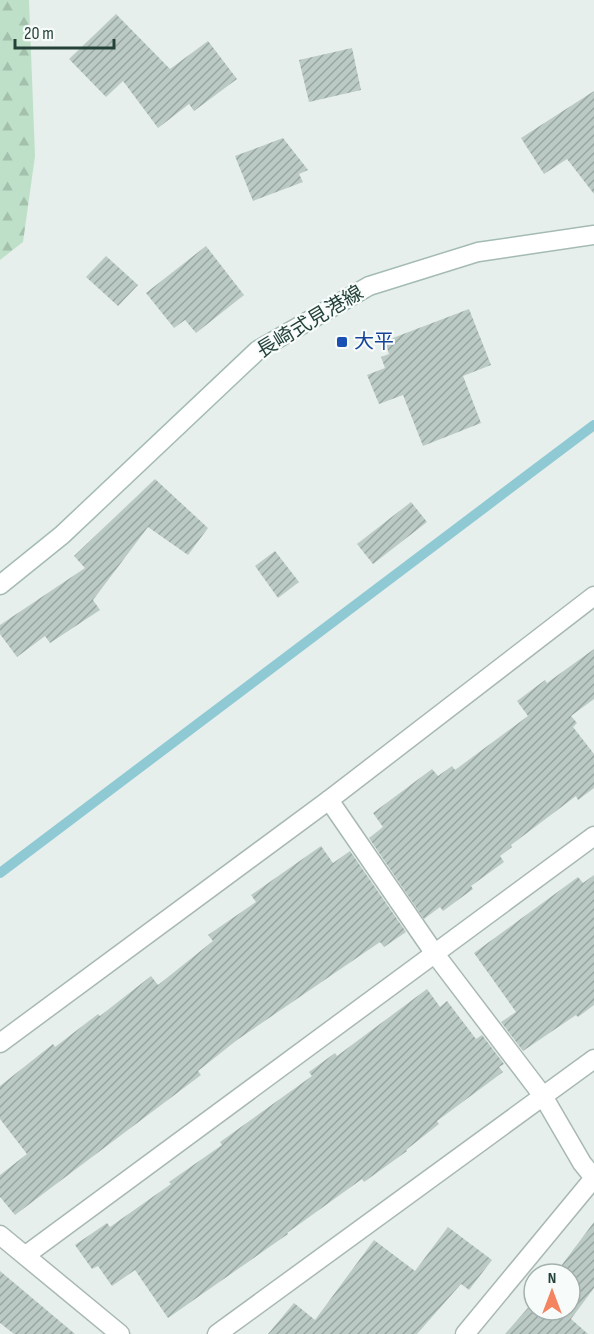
<svg xmlns="http://www.w3.org/2000/svg" width="594" height="1334" viewBox="0 0 594 1334" font-family="'Sofia Sans Condensed','Noto Sans JP',sans-serif">
<style>
.forest{fill:url(#forest-firs)}
.lines{fill:none;stroke-linecap:round;stroke-linejoin:round}
.stream{stroke:#8ec9d4;stroke-width:10}
.building{fill:url(#building-hatch)}
.minor-casing{stroke:#a8b8b2;stroke-width:21}
.tertiary-casing{stroke:#a8b8b2;stroke-width:21}
.secondary-casing{stroke:#a4bbb3;stroke-width:21}
.minor{stroke:#fff;stroke-width:18}
.tertiary{stroke:#fff;stroke-width:18}
.secondary{stroke:#fff;stroke-width:18}
.transit-dot{fill:#1a4fb4;stroke:#f7fbf9;stroke-width:2}
.labels{text-anchor:middle;dominant-baseline:central;stroke-width:4.5;stroke-linejoin:round;paint-order:stroke}
.street-label{font-size:20px;fill:#24423a;stroke:#f7fbf9}
.transit-label{font-size:20px;fill:#164399;stroke:#f7fbf9;text-anchor:start}
</style>
<defs>
<pattern id="forest-firs" width="22" height="20" patternUnits="userSpaceOnUse" patternTransform="scale(1.5)"><rect width="22" height="20" fill="#bfe0c8"/><path d="M5 1l3.5 6h-7zM16 11l3.5 6h-7z" fill="#a4c1ad"/></pattern>
<pattern id="building-hatch" width="6" height="6" patternUnits="userSpaceOnUse" patternTransform="scale(1.5)"><rect width="6" height="6" fill="#bbcac4"/><path d="M-1 1l2-2M0 6l6-6M5 7l2-2" fill="none" stroke="#98a6a0"/></pattern>
</defs>
<rect width="100%" height="100%" fill="#e6efeb"/>
<!-- forest -->
<path class="forest" d="M 0,0 L 29,0 L 35,156 L 23,242 L 0,260 Z"/>
<g class="lines">
<!-- stream -->
<path class="stream" d="M 0,873 L 594,425"/>
</g>
<!-- building -->
<g class="building">
<path d="M 116,14 L 170,69 L 208,41 L 237,79 L 194,111 L 189,104 L 158,128 L 123,81 L 106,97 L 69,59 Z"/>
<path d="M 352,48 L 361,90 L 309,102 L 299,60 Z"/>
<path d="M 594,91 L 594,194 L 567,159 L 544,174 L 521,138 Z"/>
<path d="M 283,138 L 308,170 L 299,174 L 303,182 L 253,201 L 235,156 Z"/>
<path d="M 206,246 L 244,295 L 196,333 L 185,320 L 174,328 L 146,293 Z"/>
<path d="M 106,256 L 138,285 L 118,306 L 86,277 Z"/>
<path d="M 469,309 L 491,365 L 463,376 L 481,423 L 423,446 L 403,395 L 379,404 L 367,375 L 385,368 L 381,357 L 389,354 L 385,341 Z"/>
<path d="M 155,479 L 208,528 L 188,555 L 148,527 L 93,600 L 100,610 L 50,643 L 45,636 L 17,657 L 0,634 L 0,625 L 85,568 L 74,556 Z"/>
<path d="M 411,502 L 427,522 L 373,564 L 357,544 Z"/>
<path d="M 275,551 L 299,582 L 278,598 L 255,566 Z"/>
<path d="M 594,649 L 594,699 L 571,716 L 577,723 L 573,727 L 594,754 L 594,788 L 578,800 L 576,796 L 511,845 L 512,847 L 500,856 L 504,862 L 471,886 L 473,889 L 443,911 L 440,907 L 424,919 L 369,838 L 383,827 L 373,813 L 432,769 L 438,776 L 452,766 L 455,770 L 528,716 L 517,701 L 545,680 L 547,683 Z"/>
<path d="M 321,846 L 333,863 L 350,851 L 406,932 L 384,947 L 380,942 L 237,1040 L 198,1071 L 201,1075 L 15,1215 L 0,1197 L 0,1175 L 27,1154 L 0,1119 L 0,1086 L 53,1044 L 55,1047 L 98,1014 L 100,1016 L 151,976 L 158,985 L 213,941 L 208,935 L 256,902 L 251,895 Z"/>
<path d="M 594,875 L 594,1005 L 578,1017 L 576,1015 L 523,1051 L 501,1022 L 516,1012 L 474,953 L 578,877 L 583,883 Z"/>
<path d="M 427,989 L 440,1007 L 447,1001 L 476,1039 L 482,1035 L 504,1064 L 499,1067 L 503,1072 L 437,1121 L 439,1124 L 406,1150 L 407,1151 L 364,1182 L 362,1179 L 287,1233 L 288,1234 L 168,1318 L 135,1270 L 112,1286 L 98,1266 L 92,1269 L 75,1245 L 107,1223 L 110,1227 L 171,1184 L 169,1182 L 222,1145 L 220,1142 L 312,1076 L 309,1072 L 335,1053 L 337,1056 Z"/>
<path d="M 594,1222 L 594,1288 L 571,1319 L 588,1334 L 505,1334 L 534,1301 L 534,1310 L 570,1310 L 570,1274 L 555,1274 Z"/>
<path d="M 448,1227 L 492,1260 L 469,1290 L 461,1284 L 417,1334 L 268,1334 L 294,1303 L 315,1320 L 374,1240 L 415,1271 Z"/>
<path d="M 0,1271 L 75,1334 L 14,1334 L 0,1323 Z"/>
</g>
<g class="lines">
<defs>
<g id="minor">
<path d="M 329,800 L 435,954 L 543,1096 L 582,1163 L 594,1178 L 465,1334"/>
<path d="M 0,1235 L 120,1334"/>
<path d="M 26,1255 L 594,836"/>
<path d="M 217,1334 L 594,1059"/>
</g>
<path id="tertiary" d="M 0,1043 L 329,800 L 594,596"/>
<path id="secondary" d="M 0,585 L 62,535 L 258,350 L 369,286 L 478,252 L 594,235"/>
</defs>
<!-- minor casing -->
<use href="#minor" class="minor-casing"/>
<!-- tertiary casing -->
<use href="#tertiary" class="tertiary-casing"/>
<!-- secondary casing -->
<use href="#secondary" class="secondary-casing"/>
<!-- minor -->
<use href="#minor" class="minor"/>
<!-- tertiary -->
<use href="#tertiary" class="tertiary"/>
<!-- secondary -->
<use href="#secondary" class="secondary"/>
</g>
<!-- markers -->
<rect class="transit-dot" x="336" y="336" width="12" height="12" rx="3"/>
<g class="labels">
<!-- street labels -->
<g class="street-label">
<text transform="translate(310 322) rotate(-31)">長崎式見港線</text>
</g>
<!-- transit labels -->
<g class="transit-label">
<text x="354" y="342">大平</text>
</g>
</g>
<!-- north arrow -->
<g transform="translate(552 1292)"><circle r="28" fill="#f7fbf9" stroke="#a3b1ad" stroke-width="1.5"/>
<path d="M0-4.5L10 22L0 15L-10 22Z" fill="#f4845f"/>
<text y="-9" font-size="16" font-weight="bold" text-anchor="middle" fill="#24423a">N</text>
</g>
<!-- scale -->
<path d="M15 39v9h99v-9" fill="none" stroke="#24423a" stroke-width="3"/>
<text x="24" y="39" font-size="18" fill="#24423a" stroke="#f7fbf9" stroke-width="4.5" paint-order="stroke">20 m</text>
</svg>
